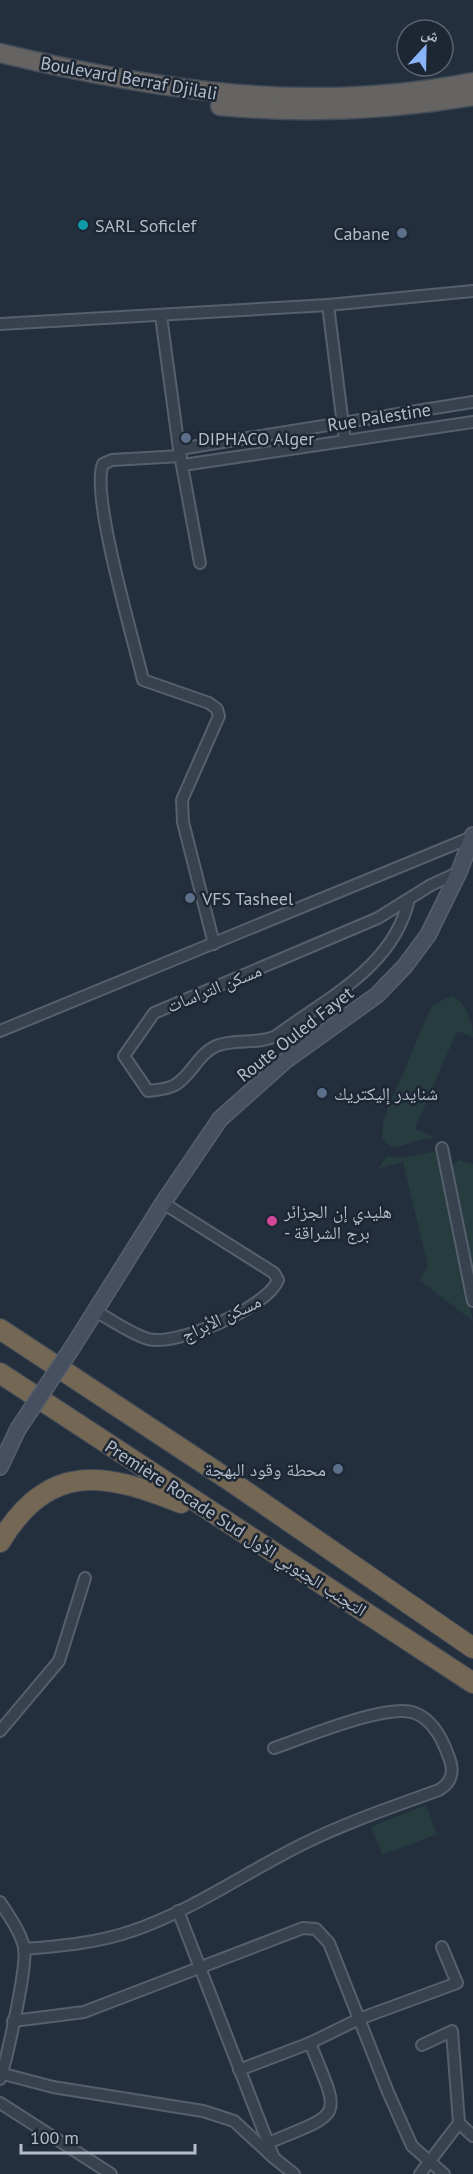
<svg xmlns="http://www.w3.org/2000/svg" width="473" height="2174" viewBox="0 0 473 2174" font-family="'PT Sans','Noto Naskh Arabic',sans-serif">
<style>
.green{fill:#263c3f}
.lines{fill:none;stroke-linecap:round;stroke-linejoin:round}
.minor-casing{stroke:#565f6c;stroke-width:14}
.secondary-casing{stroke:#565f6c;stroke-width:18}
.trunk-casing{stroke:#434c59;stroke-width:21}
.motorway-casing{stroke:#434c59;stroke-width:22}
.minor{stroke:#38414e;stroke-width:10}
.secondary{stroke:#465061;stroke-width:15}
.trunk{stroke:#656462;stroke-width:18}
.motorway{stroke:#746855;stroke-width:20}
.secondary-bridge-casing{stroke:#565f6c;stroke-width:18;stroke-linecap:butt}
.secondary-bridge{stroke:#465061;stroke-width:15}
.culture-dot{fill:#0f9aa8;stroke:#1d2633;stroke-width:2}
.service-dot{fill:#5c6f8a;stroke:#1d2633;stroke-width:2}
.hotel-dot{fill:#d1479c;stroke:#1d2633;stroke-width:2}
.labels{text-anchor:middle;dominant-baseline:central;stroke-width:5;stroke-linejoin:round;paint-order:stroke}
.street-label{font-size:18px;fill:#b4bcc9;stroke:#1d2633}
.poi-label{font-size:18px;fill:#b4bcc9;stroke:#1d2633;text-anchor:start}
</style>
<rect width="100%" height="100%" fill="#242f3e"/>
<!-- green -->
<g class="green">
<path d="M 452,996 C 466,1001 473,1023 473,1037 L 457,1031 L 415,1129 L 436,1138 C 415,1137 406,1148 391,1147 L 382,1138 L 383,1123 L 387,1111 L 428,1014 L 434,1004 Z"/>
<path d="M 436,1151 L 473,1321 L 419,1280 L 428,1266 L 403,1162 L 378,1169 L 387,1156 L 401,1158 Z"/>
<path d="M 459,1160 L 473,1164 L 473,1278 L 452,1173 L 453,1166 Z"/>
<path d="M 426,1805 L 437,1834 L 382,1855 L 371,1827 Z"/>
</g>
<g class="lines">
<defs>
<g id="minor">
<path d="M 328,305 L 345,441"/>
<path d="M 161,316 L 179,449 L 200,563"/>
<path d="M 0,324 L 328,305 L 473,291"/>
<path d="M 179,449 L 473,402"/>
<path d="M 181,456 L 112,460 L 103,464 C 90,494 134,641 143,680 L 209,703 L 217,709 L 219,716 L 182,800 L 183,822 L 214,944"/>
<path d="M 183,465 L 473,422"/>
<path d="M 409,899 C 394,967 327,998 276,1036 C 257,1045 235,1038 216,1046 C 198,1054 192,1075 175,1085 C 168,1089 157,1090 148,1091 L 124,1056 L 154,1013 L 378,918 L 431,885 L 459,872"/>
<path d="M 0,1031 L 472,837"/>
<path d="M 442,1148 L 473,1301"/>
<path d="M 95,1311 C 112,1320 129,1333 148,1339 C 176,1347 268,1307 278,1280 L 274,1273 L 163,1203"/>
<path d="M 0,1731 L 59,1661 L 85,1578"/>
<path d="M 0,1902 C 9,1916 20,1931 24,1947 C 28,1965 7,2058 0,2079"/>
<path d="M 178,1911 L 274,2158 L 294,2174"/>
<path d="M 24,1949 C 61,1946 97,1943 132,1931 C 194,1910 249,1870 307,1842 C 350,1821 395,1806 439,1790 C 454,1781 454,1769 448,1755 C 442,1738 433,1720 415,1713 C 388,1702 304,1738 274,1748"/>
<path d="M 13,2021 L 84,2012 L 303,1928 L 316,1929 L 329,1943 L 388,2092 L 412,2146 L 444,2174"/>
<path d="M 239,2070 L 310,2043 L 359,2019 L 457,1983 L 442,1947"/>
<path d="M 0,2073 L 53,2087 L 203,2111 L 234,2121 L 274,2158"/>
<path d="M 0,2103 L 111,2174"/>
<path d="M 459,2123 L 473,2136"/>
<path d="M 268,2143 C 345,2111 341,2120 310,2043"/>
<path d="M 420,2174 L 459,2123 L 452,2031 L 422,2045"/>
</g>
<g id="secondary">
<path d="M 72,1348 L 163,1203 L 220,1119 L 285,1061 L 377,995 L 405,966 L 428,935 L 459,872 L 473,835"/>
<path d="M 0,1467 L 18,1429"/>
</g>
<g id="trunk">
<path d="M 0,53 C 159,91 310,114 473,82"/>
<path d="M 220,106 C 304,114 390,110 473,96"/>
</g>
<g id="motorway">
<path d="M 0,1329 L 232,1482 L 473,1648"/>
<path d="M 0,1373 L 473,1683"/>
<path d="M 0,1542 C 50,1460 105,1473 181,1503"/>
</g>
</defs>
<!-- minor casing -->
<use href="#minor" class="minor-casing"/>
<!-- secondary casing -->
<use href="#secondary" class="secondary-casing"/>
<!-- trunk casing -->
<use href="#trunk" class="trunk-casing"/>
<!-- motorway casing -->
<use href="#motorway" class="motorway-casing"/>
<!-- minor -->
<use href="#minor" class="minor"/>
<!-- secondary -->
<use href="#secondary" class="secondary"/>
<!-- trunk -->
<use href="#trunk" class="trunk"/>
<!-- motorway -->
<use href="#motorway" class="motorway"/>
<defs>
<path id="secondary-bridge" d="M 18,1429 L 72,1348"/>
</defs>
<!-- secondary-bridge casing -->
<use href="#secondary-bridge" class="secondary-bridge-casing"/>
<!-- secondary-bridge -->
<use href="#secondary-bridge" class="secondary-bridge"/>
</g>
<!-- markers -->
<circle class="culture-dot" cx="83" cy="225" r="6"/>
<g class="service-dot">
<circle cx="402" cy="233" r="6"/>
<circle cx="186" cy="438" r="6"/>
<circle cx="190" cy="898" r="6"/>
<circle cx="322" cy="1093" r="6"/>
<circle cx="338" cy="1469" r="6"/>
</g>
<circle class="hotel-dot" cx="272" cy="1221" r="6"/>
<g class="labels">
<!-- street labels -->
<g class="street-label">
<text transform="translate(129 78) rotate(10)">Boulevard Berraf Djilali</text>
<text transform="translate(379 417) rotate(-9)">Rue Palestine</text>
<text transform="translate(214 988) rotate(-22)">مسكن التراسات</text>
<text transform="translate(295 1034) rotate(-38)">Route Ouled Fayet</text>
<text transform="translate(221 1318) rotate(-25)">مسكن الأبراج</text>
<text transform="translate(236 1528) rotate(33)">Première Rocade Sud التجنب الجنوبي الأول</text>
</g>
<!-- poi labels -->
<g class="poi-label">
<text x="95" y="225">SARL Soficlef</text>
<text x="390" y="233" text-anchor="end">Cabane</text>
<text x="198" y="438">DIPHACO Alger</text>
<text x="202" y="898">VFS Tasheel</text>
<text x="334" y="1093">شنايدر إليكتريك</text>
<text x="284" y="1211">هليدي إن الجزائر<tspan x="284" dy="21">- برج الشراقة</tspan></text>
<text x="326" y="1469" text-anchor="end">محطة وقود البهجة</text>
</g>
</g>
<!-- north arrow -->
<g transform="translate(425 48) rotate(22)"><circle r="28" fill="#1d2633" stroke="#59626f" stroke-width="1.5"/>
<path d="M0-4.5L10 22L0 15L-10 22Z" fill="#8ab4f8"/>
<text y="-9" font-size="16" font-weight="bold" text-anchor="middle" fill="#b4bcc9">ش</text>
</g>
<!-- scale -->
<path d="M21 2144v9h174v-9" fill="none" stroke="#b4bcc9" stroke-width="3"/>
<text x="30" y="2144" font-size="18" fill="#b4bcc9" stroke="#1d2633" stroke-width="4.5" paint-order="stroke">100 m</text>
</svg>
